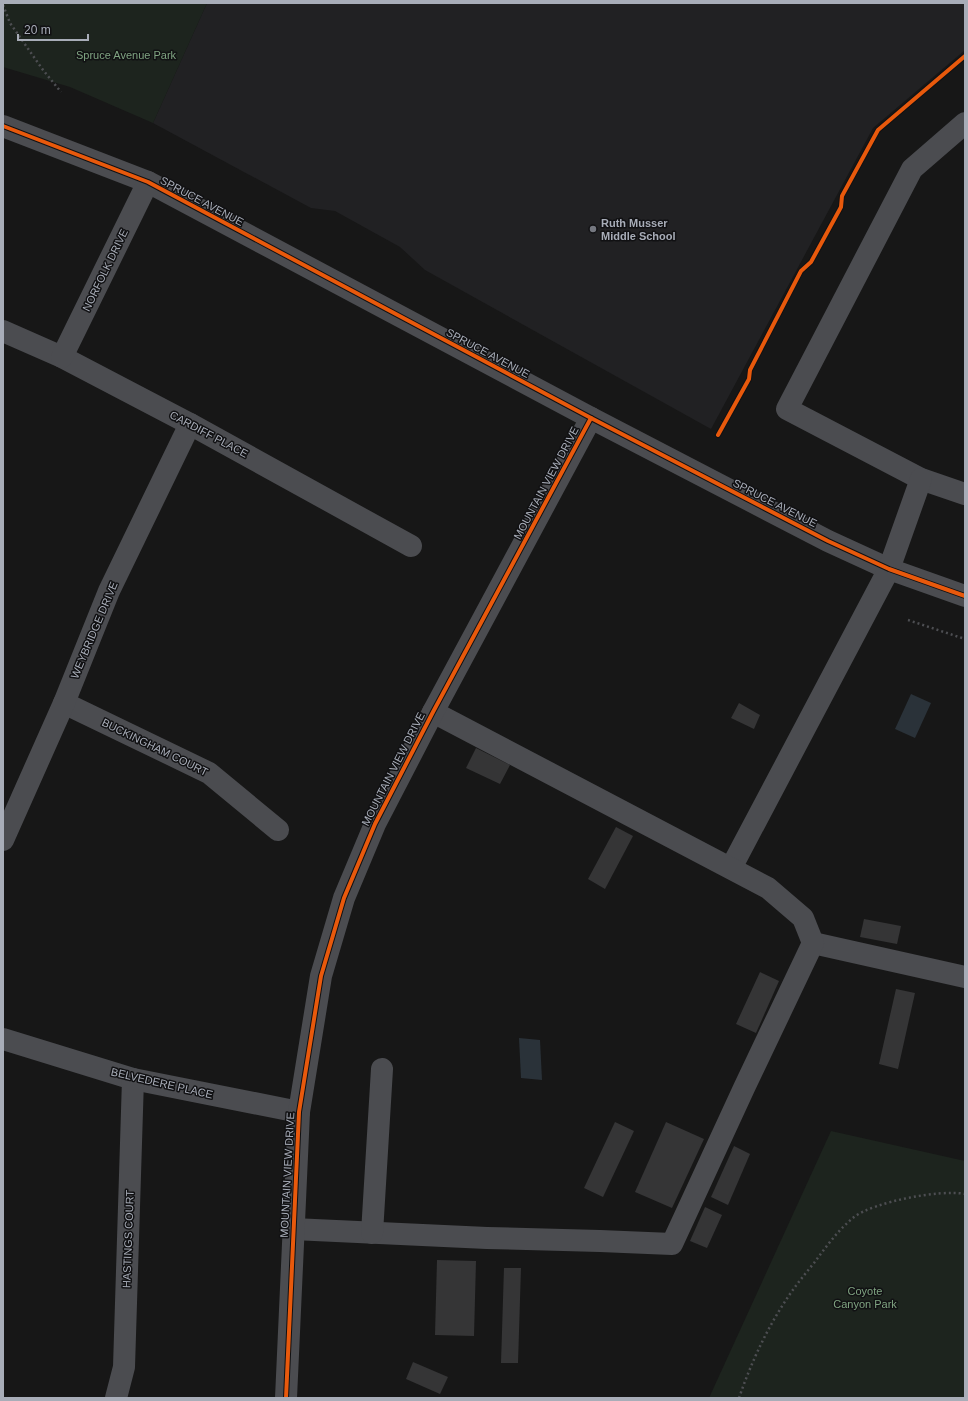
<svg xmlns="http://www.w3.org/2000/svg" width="968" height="1401" viewBox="0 0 968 1401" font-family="Arial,sans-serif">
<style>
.built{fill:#212123}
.green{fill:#1d241e}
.water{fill:#2a3239}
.building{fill:#353536}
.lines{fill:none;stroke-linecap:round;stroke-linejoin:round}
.path{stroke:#4d4e52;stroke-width:2.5;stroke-dasharray:2 3;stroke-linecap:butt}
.minor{stroke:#4b4c50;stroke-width:22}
.cycleway-casing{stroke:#111113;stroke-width:6}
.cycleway{stroke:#e8590c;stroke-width:4}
.poi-dot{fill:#757880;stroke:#111113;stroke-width:1.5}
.labels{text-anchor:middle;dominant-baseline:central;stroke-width:3;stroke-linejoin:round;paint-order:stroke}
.park-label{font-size:11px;fill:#7fa381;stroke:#111113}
.street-label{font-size:11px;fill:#a8adb8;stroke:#111113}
.poi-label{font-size:11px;font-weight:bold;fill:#a8adb8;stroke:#111113;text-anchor:start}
</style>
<rect width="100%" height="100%" fill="#171717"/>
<!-- built -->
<path class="built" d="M 207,3 L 965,3 L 965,50 L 873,128 L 711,429 L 425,270 L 400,247 L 335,211 L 311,208 L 153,123 Z"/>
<!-- green -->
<g class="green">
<path d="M 3,3 L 207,3 L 153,123 L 70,87 L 3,67 Z"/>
<path d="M 831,1131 L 965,1161 L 965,1398 L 709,1398 Z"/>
</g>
<!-- water -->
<g class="water">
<path d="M 911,694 L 931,703 L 915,738 L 895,729 Z"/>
<path d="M 519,1038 L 540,1040 L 542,1080 L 521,1078 Z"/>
</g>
<!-- building -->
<g class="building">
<path d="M 739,703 L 760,715 L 754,729 L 731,718 Z"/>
<path d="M 476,748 L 510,765 L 500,784 L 466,768 Z"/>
<path d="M 616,827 L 633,836 L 605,889 L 588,879 Z"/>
<path d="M 864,919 L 901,926 L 897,944 L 860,937 Z"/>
<path d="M 760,972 L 779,981 L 756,1033 L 736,1024 Z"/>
<path d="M 896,989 L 915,993 L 898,1069 L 879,1064 Z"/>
<path d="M 615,1122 L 634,1131 L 603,1197 L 584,1188 Z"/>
<path d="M 666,1122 L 704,1139 L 672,1208 L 635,1192 Z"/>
<path d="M 734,1146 L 750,1154 L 728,1205 L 711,1197 Z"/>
<path d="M 705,1207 L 722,1215 L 707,1248 L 690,1241 Z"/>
<path d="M 437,1260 L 476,1261 L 474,1336 L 435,1335 Z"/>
<path d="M 504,1268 L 521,1268 L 518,1363 L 501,1363 Z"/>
<path d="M 413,1362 L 448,1377 L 440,1394 L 406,1379 Z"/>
</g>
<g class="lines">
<!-- path -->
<g class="path">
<path d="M 3,5 L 10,23 L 43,70 L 61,92"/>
<path d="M 908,620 L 965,639"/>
<path d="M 739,1398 C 751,1363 767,1328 788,1297 C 796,1285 805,1274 814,1263 C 826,1247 838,1230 854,1217 C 874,1202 940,1189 965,1194"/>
</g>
<!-- minor -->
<g class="minor">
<path d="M 965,123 L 912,169 L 787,409 L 921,479 L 965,494"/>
<path d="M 3,126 L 148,182 L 591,418 L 828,541 L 889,569 L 965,596"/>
<path d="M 3,331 L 62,357 L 190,424 L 411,546"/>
<path d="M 62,357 L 148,182"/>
<path d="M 64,703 L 209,773 L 278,830"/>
<path d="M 3,840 L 64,703 L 109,591 L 190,424"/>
<path d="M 731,868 L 889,569 L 921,479"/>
<path d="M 813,943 L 965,977"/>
<path d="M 3,1039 L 133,1079 L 299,1112"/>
<path d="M 293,1229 L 487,1238 L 600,1241 L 672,1244 L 744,1088 L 813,943 L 803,918 L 768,888 L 433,712"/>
<path d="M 372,1233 L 382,1069"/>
<path d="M 116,1398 L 124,1367 L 133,1079"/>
<path d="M 286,1398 L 299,1112 L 321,976 L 344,898 L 375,824 L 433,712 L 591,418"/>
</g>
<defs>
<g id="cycleway">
<path d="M 3,126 L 148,182 L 591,418 L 828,541 L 889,569 L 965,596"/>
<path d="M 718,435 L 749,379 L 750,370 L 801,271 L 811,262 L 841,207 L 842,196 L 878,130 L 965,56"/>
<path d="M 286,1398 L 299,1112 L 321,976 L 344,898 L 375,824 L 433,712 L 591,418"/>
</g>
</defs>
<!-- cycleway casing -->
<use href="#cycleway" class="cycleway-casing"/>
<!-- cycleway -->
<use href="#cycleway" class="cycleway"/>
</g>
<!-- markers -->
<circle class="poi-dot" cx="593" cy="229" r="4"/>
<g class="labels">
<!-- park labels -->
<g class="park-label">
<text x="126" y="55">Spruce Avenue Park</text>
<text x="865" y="1291">Coyote<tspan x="865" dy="13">Canyon Park</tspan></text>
</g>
<!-- street labels -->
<g class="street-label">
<text transform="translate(202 201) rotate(28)">SPRUCE AVENUE</text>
<text transform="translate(105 270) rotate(-64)">NORFOLK DRIVE</text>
<text transform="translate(488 353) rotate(28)">SPRUCE AVENUE</text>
<text transform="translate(209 434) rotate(28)">CARDIFF PLACE</text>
<text transform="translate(546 483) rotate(-62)">MOUNTAIN VIEW DRIVE</text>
<text transform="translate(775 503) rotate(27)">SPRUCE AVENUE</text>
<text transform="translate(94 630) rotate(-67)">WEYBRIDGE DRIVE</text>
<text transform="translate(155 747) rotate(26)">BUCKINGHAM COURT</text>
<text transform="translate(393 769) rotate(-63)">MOUNTAIN VIEW DRIVE</text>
<text transform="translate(162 1083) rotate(13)">BELVEDERE PLACE</text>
<text transform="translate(287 1175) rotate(-87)">MOUNTAIN VIEW DRIVE</text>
<text transform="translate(128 1239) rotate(-88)">HASTINGS COURT</text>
</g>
<!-- poi labels -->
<g class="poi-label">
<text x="601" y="223">Ruth Musser<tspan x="601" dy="13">Middle School</tspan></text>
</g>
</g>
<!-- border -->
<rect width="968" height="1401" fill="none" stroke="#a8adb8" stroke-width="8"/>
<!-- scale -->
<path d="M18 34v6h70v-6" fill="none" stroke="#a8adb8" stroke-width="2"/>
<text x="24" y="34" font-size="12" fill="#a8adb8" stroke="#111113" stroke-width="3" paint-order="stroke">20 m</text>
</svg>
